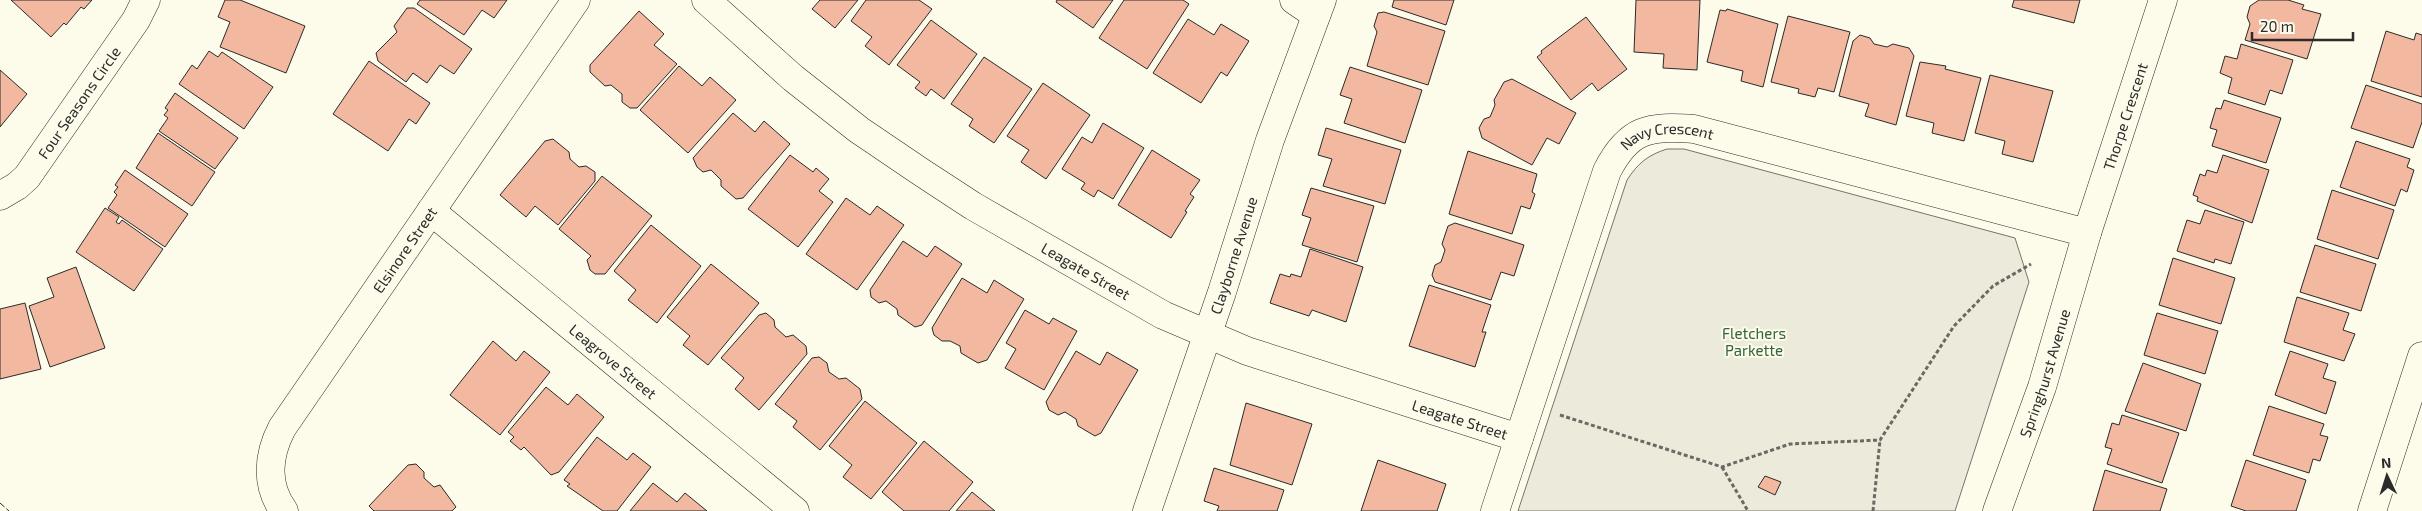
<svg xmlns="http://www.w3.org/2000/svg" width="2422" height="511" viewBox="0 0 2422 511" font-family="'Exo 2',sans-serif">
<style>
.green{fill:#ecebdb;stroke:#74746e}
.building{fill:#f2b8a0;stroke:#2b2b2b}
.lines{fill:none;stroke-linecap:round;stroke-linejoin:round}
.minor-casing{stroke:#2b2b2b;stroke-width:29}
.tertiary-casing{stroke:#2b2b2b;stroke-width:29}
.path{stroke:#6a6964;stroke-width:3;stroke-dasharray:4 2.5;stroke-linecap:butt}
.minor{stroke:#fdfbea;stroke-width:28}
.tertiary{stroke:#fdfbea;stroke-width:28}
.fence{stroke:#2b2b2b;stroke-width:1;stroke-dasharray:6 2.5;stroke-linecap:butt}
.labels{text-anchor:middle;dominant-baseline:central;stroke-width:4;stroke-linejoin:round;paint-order:stroke}
.street-label{font-size:15px;fill:#2b2b2b;stroke:#fdfbea}
.park-label{font-size:15px;fill:#34623c;stroke:#fdfbea}
</style>
<rect width="100%" height="100%" fill="#fdfbea"/>
<!-- green -->
<path class="green" d="M 1667,149 L 1684,149 L 2015,238 L 2029,282 L 1955,511 L 1518,511 L 1627,180 C 1638,163 1648,155 1667,149 Z"/>
<!-- building -->
<g class="building">
<path d="M 11,0 L 92,0 L 84,9 L 81,7 L 66,25 L 64,23 L 51,37 Z"/>
<path d="M 225,0 L 240,0 L 305,26 L 286,73 L 220,47 L 230,22 L 218,17 Z"/>
<path d="M 420,0 L 507,0 L 494,18 L 482,10 L 464,35 L 417,4 Z"/>
<path d="M 820,0 L 858,0 L 835,28 L 812,9 Z"/>
<path d="M 866,0 L 919,0 L 932,9 L 889,65 L 865,46 L 872,37 L 851,21 Z"/>
<path d="M 1057,0 L 1113,0 L 1093,28 L 1056,2 Z"/>
<path d="M 1124,0 L 1183,0 L 1189,4 L 1147,69 L 1099,38 Z"/>
<path d="M 1394,0 L 1454,0 L 1446,25 L 1392,7 Z"/>
<path d="M 1636,0 L 1700,0 L 1697,70 L 1663,68 L 1664,54 L 1634,52 Z"/>
<path d="M 2014,0 L 2080,0 L 2074,23 L 2012,7 Z"/>
<path d="M 2259,0 L 2288,0 L 2304,5 L 2302,9 L 2321,14 L 2307,59 L 2245,40 L 2250,24 L 2247,17 L 2250,6 Z"/>
<path d="M 407,8 L 414,8 L 472,49 L 454,74 L 440,65 L 427,83 L 413,73 L 406,82 L 378,61 L 376,53 L 397,32 L 394,26 Z"/>
<path d="M 1727,9 L 1778,24 L 1763,87 L 1741,81 L 1743,71 L 1707,62 L 1720,10 L 1726,11 Z"/>
<path d="M 639,11 L 664,34 L 654,45 L 677,64 L 637,108 L 630,108 L 622,102 L 622,94 L 611,85 L 605,86 L 590,72 L 590,65 Z"/>
<path d="M 1384,12 L 1445,31 L 1428,85 L 1367,66 L 1377,32 L 1374,26 L 1378,13 Z"/>
<path d="M 1788,16 L 1850,32 L 1834,92 L 1818,88 L 1815,97 L 1798,93 L 1799,89 L 1771,82 Z"/>
<path d="M 1586,17 L 1627,69 L 1598,91 L 1592,83 L 1571,100 L 1537,57 L 1542,53 L 1541,51 Z"/>
<path d="M 1188,19 L 1214,35 L 1221,24 L 1249,41 L 1227,76 L 1221,72 L 1201,103 L 1153,73 Z"/>
<path d="M 931,20 L 977,54 L 944,99 L 931,89 L 926,96 L 915,88 L 920,82 L 897,65 Z"/>
<path d="M 2386,31 L 2414,40 L 2416,33 L 2422,35 L 2422,97 L 2371,81 Z"/>
<path d="M 1860,35 L 1870,38 L 1874,44 L 1887,47 L 1893,44 L 1909,48 L 1914,56 L 1896,125 L 1865,116 L 1869,104 L 1839,96 L 1853,41 Z"/>
<path d="M 2241,44 L 2293,60 L 2282,94 L 2270,90 L 2265,105 L 2228,93 L 2232,78 L 2220,73 L 2225,56 L 2237,59 Z"/>
<path d="M 209,51 L 218,57 L 222,52 L 273,87 L 244,129 L 179,84 L 192,65 L 197,69 Z"/>
<path d="M 984,57 L 1032,89 L 994,143 L 969,126 L 973,119 L 951,104 Z"/>
<path d="M 369,61 L 430,103 L 416,124 L 409,119 L 388,151 L 333,114 Z"/>
<path d="M 1920,62 L 1946,66 L 1945,69 L 1981,78 L 1964,141 L 1932,133 L 1934,123 L 1906,116 Z"/>
<path d="M 679,66 L 702,86 L 710,77 L 736,100 L 688,153 L 640,110 Z"/>
<path d="M 1350,67 L 1422,90 L 1405,143 L 1344,123 L 1352,99 L 1340,95 Z"/>
<path d="M 0,70 L 27,94 L 0,127 Z"/>
<path d="M 1990,75 L 2053,91 L 2033,162 L 2002,154 L 2005,141 L 1975,133 Z"/>
<path d="M 1512,79 L 1576,113 L 1559,144 L 1547,138 L 1532,165 L 1482,138 L 1479,128 L 1484,119 L 1490,117 L 1495,105 L 1494,100 L 1504,82 Z"/>
<path d="M 1043,83 L 1090,115 L 1046,179 L 1021,162 L 1029,150 L 1007,136 Z"/>
<path d="M 2366,85 L 2422,104 L 2422,122 L 2413,148 L 2351,128 Z"/>
<path d="M 175,93 L 238,138 L 215,169 L 159,131 L 168,118 L 164,115 L 168,110 L 165,108 Z"/>
<path d="M 2224,100 L 2281,118 L 2266,163 L 2212,146 L 2217,130 L 2210,128 L 2216,108 L 2221,109 Z"/>
<path d="M 733,113 L 755,132 L 764,121 L 790,144 L 743,198 L 736,199 L 721,186 L 721,180 L 711,170 L 703,172 L 697,167 L 693,158 Z"/>
<path d="M 1103,123 L 1144,148 L 1113,199 L 1098,190 L 1094,197 L 1081,189 L 1085,183 L 1062,169 L 1082,137 L 1092,143 Z"/>
<path d="M 1326,128 L 1401,150 L 1385,204 L 1323,186 L 1332,159 L 1318,155 Z"/>
<path d="M 158,133 L 215,172 L 192,206 L 136,168 Z"/>
<path d="M 553,139 L 569,152 L 570,159 L 579,167 L 586,166 L 595,172 L 595,181 L 558,225 L 535,206 L 526,217 L 500,195 L 545,141 Z"/>
<path d="M 2356,141 L 2410,159 L 2407,167 L 2414,170 L 2407,192 L 2401,189 L 2395,206 L 2340,187 Z"/>
<path d="M 1152,150 L 1200,180 L 1190,194 L 1194,197 L 1185,211 L 1187,212 L 1171,238 L 1118,205 Z"/>
<path d="M 1468,151 L 1537,174 L 1532,192 L 1535,194 L 1530,209 L 1521,206 L 1512,234 L 1449,214 Z"/>
<path d="M 790,155 L 813,172 L 816,168 L 829,179 L 819,191 L 833,202 L 798,247 L 748,209 Z"/>
<path d="M 2223,155 L 2269,170 L 2252,223 L 2197,201 L 2198,197 L 2193,195 L 2200,174 L 2205,176 L 2207,170 L 2217,173 Z"/>
<path d="M 125,170 L 188,214 L 165,247 L 108,208 L 117,195 L 114,192 L 118,187 L 115,185 Z"/>
<path d="M 602,176 L 652,216 L 605,274 L 595,274 L 590,270 L 587,260 L 591,256 L 559,229 Z"/>
<path d="M 1311,188 L 1374,206 L 1357,262 L 1302,245 L 1311,218 L 1302,215 Z"/>
<path d="M 2332,190 L 2394,210 L 2378,259 L 2317,239 Z"/>
<path d="M 846,198 L 870,215 L 877,206 L 904,225 L 857,290 L 806,254 Z"/>
<path d="M 105,208 L 119,217 L 116,222 L 119,224 L 122,220 L 163,249 L 134,291 L 76,252 Z"/>
<path d="M 2205,210 L 2244,222 L 2231,264 L 2215,259 L 2214,263 L 2177,251 L 2187,220 L 2200,224 Z"/>
<path d="M 1455,223 L 1524,245 L 1514,276 L 1501,272 L 1491,300 L 1435,282 L 1432,275 L 1435,265 L 1441,262 L 1445,250 L 1442,244 L 1448,226 Z"/>
<path d="M 651,225 L 701,266 L 657,323 L 628,300 L 636,290 L 614,271 Z"/>
<path d="M 903,241 L 927,257 L 935,246 L 962,264 L 922,325 L 915,327 L 898,315 L 897,309 L 886,301 L 879,303 L 871,297 L 870,290 Z"/>
<path d="M 2315,245 L 2376,264 L 2361,311 L 2300,292 Z"/>
<path d="M 1310,249 L 1363,267 L 1346,322 L 1312,310 L 1309,316 L 1270,303 L 1280,274 L 1290,277 L 1291,274 L 1301,277 Z"/>
<path d="M 2173,258 L 2235,278 L 2221,324 L 2159,305 Z"/>
<path d="M 711,264 L 759,303 L 708,365 L 683,345 L 690,336 L 667,317 Z"/>
<path d="M 76,267 L 105,348 L 50,367 L 29,306 L 54,297 L 47,278 Z"/>
<path d="M 962,278 L 987,293 L 994,280 L 1024,299 L 987,360 L 978,363 L 961,353 L 960,346 L 950,341 L 942,341 L 934,335 L 932,328 Z"/>
<path d="M 1429,285 L 1491,305 L 1482,332 L 1486,332 L 1475,367 L 1409,346 Z"/>
<path d="M 2297,297 L 2349,313 L 2343,330 L 2355,334 L 2344,361 L 2284,342 Z"/>
<path d="M 25,303 L 41,369 L 0,379 L 0,309 Z"/>
<path d="M 1025,310 L 1049,324 L 1053,318 L 1077,331 L 1044,390 L 1005,368 L 1016,349 L 1006,343 Z"/>
<path d="M 766,313 L 774,320 L 775,327 L 786,337 L 793,335 L 806,346 L 807,354 L 759,410 L 735,389 L 744,378 L 721,358 L 759,315 Z"/>
<path d="M 2157,313 L 2218,331 L 2205,374 L 2144,355 Z"/>
<path d="M 493,341 L 516,361 L 524,351 L 550,372 L 500,435 L 450,395 Z"/>
<path d="M 1076,351 L 1100,365 L 1107,352 L 1138,370 L 1101,433 L 1095,436 L 1078,426 L 1076,419 L 1065,412 L 1058,415 L 1049,410 L 1046,402 Z"/>
<path d="M 2290,351 L 2328,364 L 2323,378 L 2336,382 L 2326,414 L 2275,395 Z"/>
<path d="M 819,357 L 827,363 L 829,372 L 839,379 L 846,378 L 860,389 L 862,399 L 820,450 L 793,427 L 797,421 L 775,404 L 812,358 Z"/>
<path d="M 2143,363 L 2201,384 L 2186,431 L 2125,411 Z"/>
<path d="M 546,387 L 568,405 L 577,394 L 604,417 L 559,472 L 551,475 L 524,447 L 521,450 L 510,441 L 514,437 L 508,432 Z"/>
<path d="M 865,401 L 917,443 L 871,499 L 843,477 L 852,465 L 829,446 Z"/>
<path d="M 1246,403 L 1312,424 L 1292,485 L 1230,465 Z"/>
<path d="M 2269,406 L 2324,424 L 2320,435 L 2328,437 L 2320,461 L 2313,459 L 2309,473 L 2253,455 Z"/>
<path d="M 2122,415 L 2179,433 L 2162,483 L 2107,464 L 2112,449 L 2105,447 L 2112,423 L 2119,425 Z"/>
<path d="M 597,437 L 627,460 L 633,453 L 651,467 L 617,511 L 603,511 L 567,486 L 570,484 L 564,480 Z"/>
<path d="M 924,441 L 973,482 L 949,511 L 904,511 L 882,492 Z"/>
<path d="M 1378,460 L 1446,484 L 1437,511 L 1361,511 Z"/>
<path d="M 2246,460 L 2306,480 L 2296,511 L 2246,511 L 2231,506 Z"/>
<path d="M 416,464 L 424,472 L 424,478 L 434,487 L 440,485 L 456,507 L 452,511 L 374,511 L 369,506 L 408,465 Z"/>
<path d="M 1214,468 L 1284,490 L 1277,511 L 1217,511 L 1219,506 L 1204,501 Z"/>
<path d="M 2105,470 L 2167,489 L 2160,511 L 2093,511 Z"/>
<path d="M 1765,476 L 1781,482 L 1775,495 L 1758,487 Z"/>
<path d="M 653,483 L 677,502 L 685,493 L 707,511 L 630,511 Z"/>
<path d="M 972,492 L 995,511 L 956,511 Z"/>
</g>
<g class="lines">
<defs>
<g id="minor">
<path id="s1" d="M 706,0 L 793,78 L 859,130 L 921,172 L 973,206 L 1163,315 L 1247,351 L 1519,438"/>
<path d="M 1294,0 L 1316,15"/>
<path id="s2" d="M 0,196 L 17,186 L 27,177 L 136,20 L 146,0"/>
<path id="s3" d="M 431,211 L 795,511"/>
<path id="s4" d="M 284,511 C 265,485 268,455 282,428 L 576,0"/>
<path id="s5" d="M 1147,511 L 1222,292 L 1270,140 L 1322,0"/>
<path id="s6" d="M 1495,511 L 1607,171 C 1629,128 1649,126 1694,129 L 2087,233"/>
<path d="M 2372,511 L 2422,356"/>
</g>
<g id="tertiary">
<path id="s7" d="M 1997,511 L 2042,387 L 2087,233 L 2163,0"/>
</g>
</defs>
<!-- minor casing -->
<use href="#minor" class="minor-casing"/>
<!-- tertiary casing -->
<use href="#tertiary" class="tertiary-casing"/>
<!-- path -->
<g class="path">
<path d="M 1560,415 L 1722,467 L 1790,444 L 1880,440 L 1954,326 L 1993,286 L 2031,264"/>
<path d="M 1722,467 L 1748,511"/>
<path d="M 1873,511 L 1880,440"/>
</g>
<!-- minor -->
<use href="#minor" class="minor"/>
<!-- tertiary -->
<use href="#tertiary" class="tertiary"/>
<!-- fence -->
<path class="fence" d="M 0,503 L 9,511"/>
</g>
<g class="labels">
<!-- street labels -->
<g class="street-label">
<text stroke="none"><textPath href="#s2" startOffset="124">Four Seasons Circle</textPath></text>
<text stroke="none"><textPath href="#s7" startOffset="415">Thorpe Crescent</textPath></text>
<text stroke="none"><textPath href="#s6" startOffset="435">Navy Crescent</textPath></text>
<text stroke="none"><textPath href="#s4" startOffset="304">Elsinore Street</textPath></text>
<text stroke="none"><textPath href="#s5" startOffset="270">Clayborne Avenue</textPath></text>
<text stroke="none"><textPath href="#s1" startOffset="468">Leagate Street</textPath></text>
<text stroke="none"><textPath href="#s3" startOffset="236">Leagrove Street</textPath></text>
<text stroke="none"><textPath href="#s7" startOffset="146">Springhurst Avenue</textPath></text>
<text stroke="none"><textPath href="#s1" startOffset="872">Leagate Street</textPath></text>
</g>
<!-- park labels -->
<g class="park-label">
<text x="1754" y="333">Fletchers<tspan x="1754" dy="17">Parkette</tspan></text>
</g>
</g>
<!-- north arrow -->
<g transform="translate(2387 476) rotate(356)" stroke="#fdfbea" stroke-width="4" paint-order="stroke">
<path d="M0-4L9 19L0 12L-9 19Z" fill="#2b2b2b"/>
<text y="-8" font-size="14" font-weight="bold" text-anchor="middle" fill="#2b2b2b">N</text>
</g>
<!-- scale -->
<path d="M2252 32v8h101v-8" fill="none" stroke="#2b2b2b" stroke-width="2.5"/>
<text x="2260" y="32" font-size="15" fill="#2b2b2b" stroke="#fdfbea" stroke-width="4" paint-order="stroke">20 m</text>
</svg>
